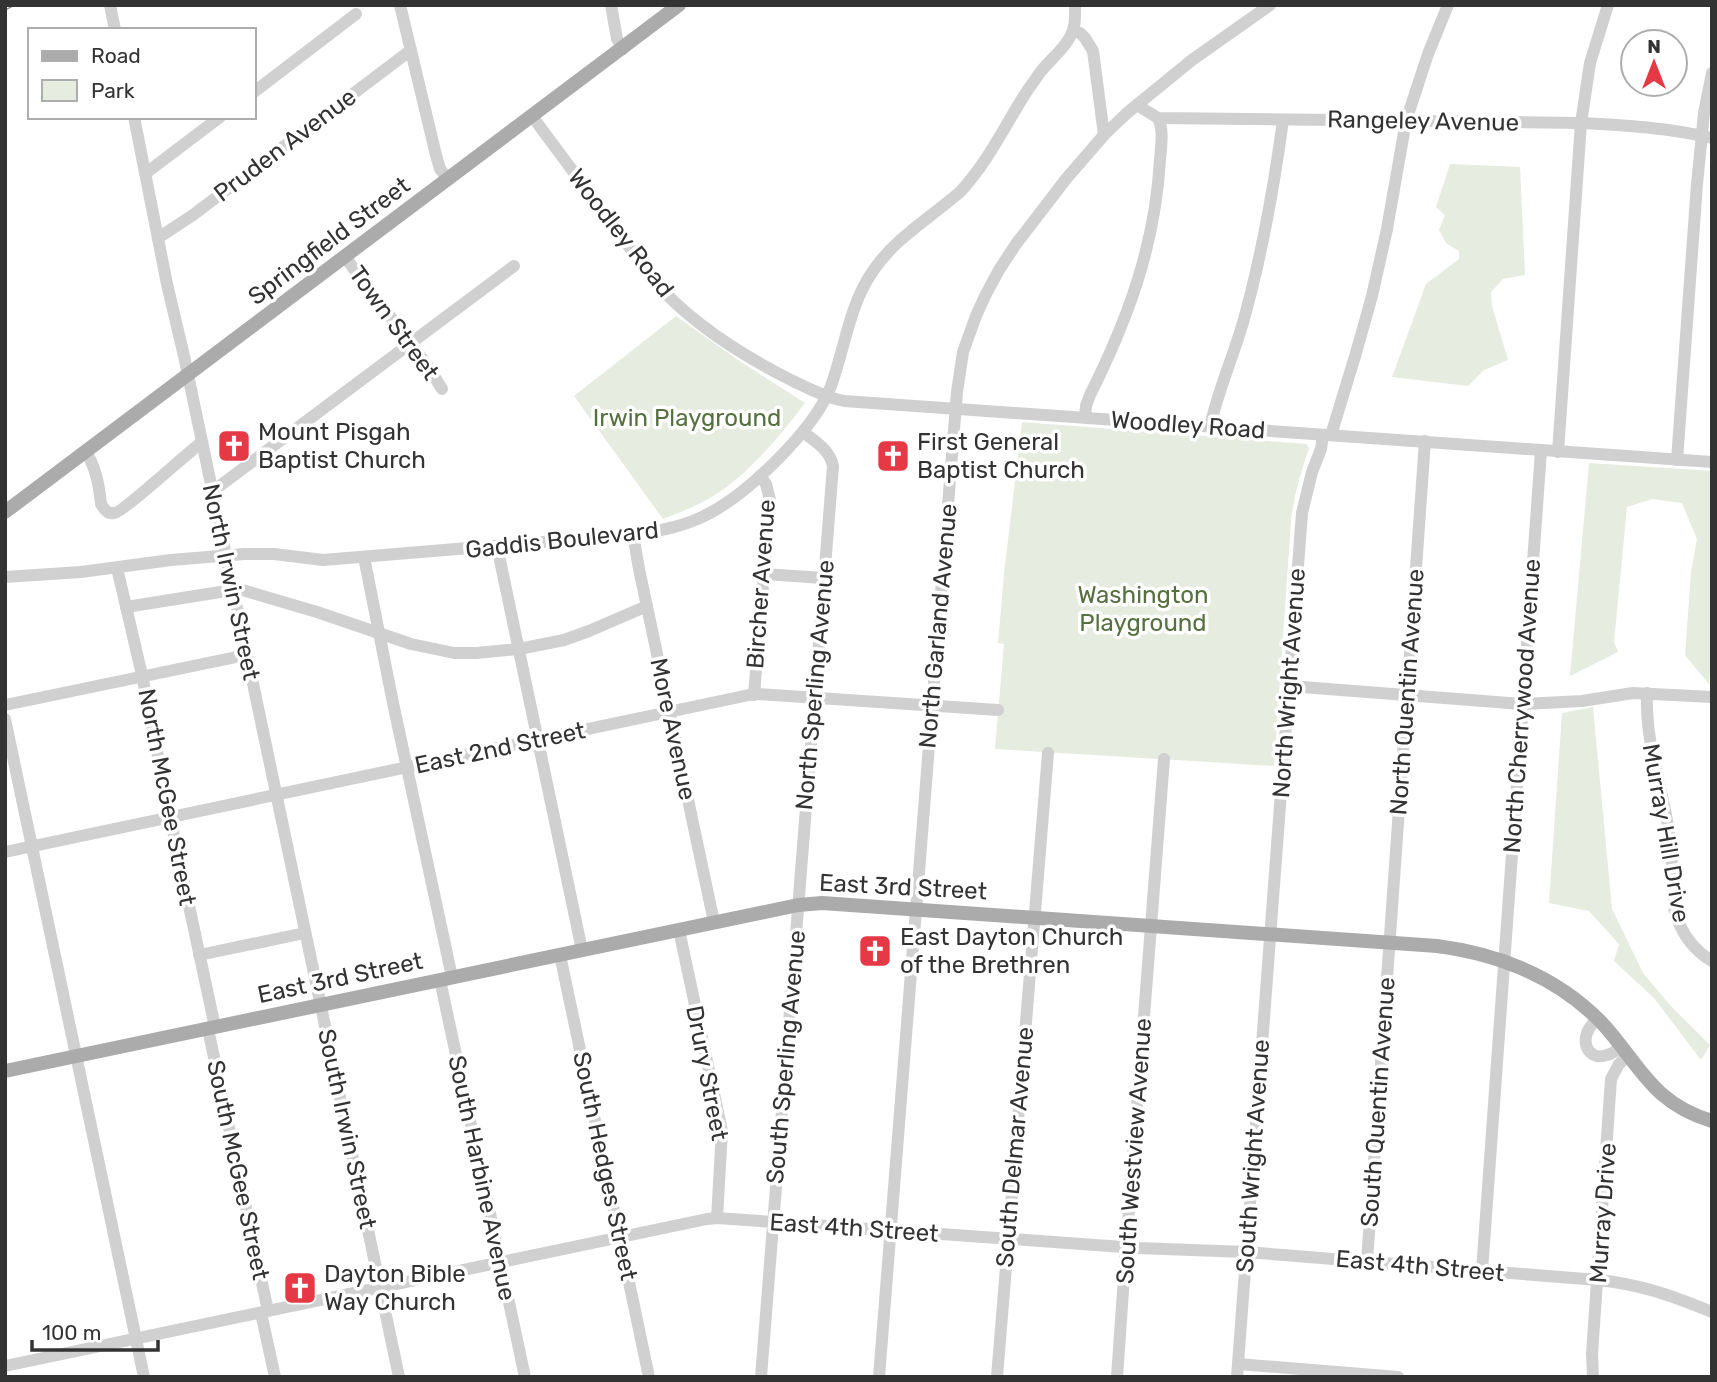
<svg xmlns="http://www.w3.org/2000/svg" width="1717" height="1382" viewBox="0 0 1717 1382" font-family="Rubik,sans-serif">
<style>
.green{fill:#e6ecdf}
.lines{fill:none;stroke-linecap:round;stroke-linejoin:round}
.minor{stroke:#d0d0d0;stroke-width:12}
.major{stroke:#ababab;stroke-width:14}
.rail-casing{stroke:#888;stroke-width:5}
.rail{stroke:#fff;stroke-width:2.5;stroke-dasharray:8;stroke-linecap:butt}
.labels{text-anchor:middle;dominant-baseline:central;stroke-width:7;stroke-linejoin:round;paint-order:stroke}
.street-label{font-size:24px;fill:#333;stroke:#fff}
.park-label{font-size:24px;fill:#56703f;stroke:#fff}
.poi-label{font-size:24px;fill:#333;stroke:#fff;text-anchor:start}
</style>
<rect width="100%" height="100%" fill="#fff"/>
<!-- green -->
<g class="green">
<path d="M 1450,164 L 1520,167 L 1525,275 L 1503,279 L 1491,292 L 1492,306 L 1508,360 L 1484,370 L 1468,386 L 1392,377 L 1426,284 L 1459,259 L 1459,251 L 1446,243 L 1439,230 L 1445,215 L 1436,207 Z"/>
<path d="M 676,316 L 741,362 L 805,403 C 779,437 750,473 713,496 C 698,506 680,512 663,519 L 574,396 Z"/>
<path d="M 1022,422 L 1307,444 L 1309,449 C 1300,473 1294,496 1291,521 L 1274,766 L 995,749 L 1004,644 L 998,643 L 1004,574 Z"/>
<path d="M 1589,463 L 1712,471 L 1712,633 L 1709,684 L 1685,655 L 1691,572 L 1697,539 L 1682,503 L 1652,499 L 1627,507 L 1614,642 L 1618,652 L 1570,676 Z"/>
<path d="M 1593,707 L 1612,909 L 1643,973 L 1669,1004 L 1710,1045 L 1701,1060 L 1654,998 L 1614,961 L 1619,944 L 1589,911 L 1549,903 L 1562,713 Z"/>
</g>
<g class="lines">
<!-- minor -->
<g class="minor">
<path d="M 110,5 L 115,30"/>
<path d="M 400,5 L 436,155 L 440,169 L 448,179"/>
<path d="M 611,5 L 617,39 L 623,49"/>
<path d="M 1073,31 L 1080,33 L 1085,38 L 1093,51 L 1104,135"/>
<path d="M 254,92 L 356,14"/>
<path d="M 1137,105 L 1158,118 L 1581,123 C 1625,125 1669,128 1712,138"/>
<path d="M 532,116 L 656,283 C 693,325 743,356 793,381 C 810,389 825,397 844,401 L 1712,462"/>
<path d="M 134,117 L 167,284 L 184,356 L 399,1377"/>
<path d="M 146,173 L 220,117"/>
<path d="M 158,238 L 193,215 L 411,50"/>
<path d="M 345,257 L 427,365 L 442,389"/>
<path d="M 1085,417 L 1086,406 L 1090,395 C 1128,319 1155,246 1160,160 C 1161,146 1164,130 1158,118"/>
<path d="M 1210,427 C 1218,390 1234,355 1244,319 C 1262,254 1274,187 1283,120"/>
<path d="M 1331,435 L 1356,353 L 1372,296 L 1387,229 L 1406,121 L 1428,54 L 1448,5"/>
<path d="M 86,452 C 96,468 99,485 101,504 C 104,509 107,514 114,513 C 122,513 187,453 201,443"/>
<path d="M 1558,452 L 1581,123 L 1590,63 L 1608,5"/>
<path d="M 1677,460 L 1697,184 L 1704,113 L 1712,73"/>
<path d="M 212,491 L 221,485 L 514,266"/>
<path d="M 633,534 L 639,569 L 714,922"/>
<path d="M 497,546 L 582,950"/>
<path d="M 364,557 L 393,703 L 452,977"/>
<path d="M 117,568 L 142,675 L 170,817 L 215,1027"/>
<path d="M 764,574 L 823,578"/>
<path d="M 5,577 L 81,572 L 171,560 L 244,554 L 274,554 L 323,560 L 639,534 C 663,530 685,526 706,515 C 747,495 815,429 831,386 C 845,348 849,305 873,271 C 894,239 931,217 960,192 C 989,161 1006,123 1029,88 C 1034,82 1037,76 1042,70 C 1051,59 1063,50 1070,37 C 1076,27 1075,16 1075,5"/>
<path d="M 126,607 L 239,589 L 317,612 L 411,644 L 454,653 L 476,653 L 519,649 L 564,640 L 589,631 L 647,606"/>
<path d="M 1289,686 L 1522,704 L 1582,701 L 1633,693 L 1712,697"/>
<path d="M 1647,693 C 1645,743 1662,784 1669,832 C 1674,859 1671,886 1675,913 C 1682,934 1693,950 1712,961"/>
<path d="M 754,695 L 770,500 L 766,484 L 760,476"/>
<path d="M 5,705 L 246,655"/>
<path d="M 5,719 L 144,1377"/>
<path d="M 5,852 L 749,695 L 758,694 L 998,710"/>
<path d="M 679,930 L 722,1131 L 717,1218"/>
<path d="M 199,955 L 305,933"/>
<path d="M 560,955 L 649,1377"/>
<path d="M 440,980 L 525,1377"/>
<path d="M 1597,1019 C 1593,1023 1589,1027 1587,1033 C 1582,1046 1591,1061 1607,1055 C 1612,1054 1617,1050 1621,1047"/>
<path d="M 208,1029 L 268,1311"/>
<path d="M 1367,1261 L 1425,441"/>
<path d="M 1482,1271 L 1541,451"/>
<path d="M 261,1313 L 275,1377"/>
<path d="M 1238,1364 L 1398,1377"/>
<path d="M 5,1366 L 707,1219 L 717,1218 L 1137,1248 L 1246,1252 L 1598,1280 C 1640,1284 1673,1296 1712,1312"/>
<path d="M 761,1377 L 833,466 C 830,450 815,441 803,432"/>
<path d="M 879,1377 L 957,392 L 963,352 L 976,316 L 985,296 L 999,270 L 1016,244 L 1066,179 L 1104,135 L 1127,113 L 1192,60 L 1270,5"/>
<path d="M 997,1377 L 1048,753"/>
<path d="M 1117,1377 L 1126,1248 L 1164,759"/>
<path d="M 1237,1377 L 1302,513 L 1312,472 L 1321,449 L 1323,435"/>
<path d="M 1593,1377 L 1592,1354 L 1611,1079 L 1619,1064 L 1628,1056"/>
</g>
<!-- major -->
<g class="major">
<path d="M 5,512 L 679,5"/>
<path d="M 5,1071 L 798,905 L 822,903 L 1437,946 C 1498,954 1557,977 1601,1022 C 1640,1064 1651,1103 1712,1121"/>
</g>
<defs>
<path id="rail" d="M 5,8 L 11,5"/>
</defs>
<!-- rail casing -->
<use href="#rail" class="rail-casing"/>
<!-- rail -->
<use href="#rail" class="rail"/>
</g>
<!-- icons -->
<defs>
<symbol id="church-square" viewBox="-11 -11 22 22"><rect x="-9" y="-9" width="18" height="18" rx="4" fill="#e63946" stroke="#fff"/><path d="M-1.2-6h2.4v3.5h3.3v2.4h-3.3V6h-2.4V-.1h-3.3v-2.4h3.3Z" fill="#fff"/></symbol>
</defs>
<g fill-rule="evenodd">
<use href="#church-square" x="215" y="427" width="38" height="38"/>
<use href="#church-square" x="874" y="437" width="38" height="38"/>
<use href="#church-square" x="856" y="932" width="38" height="38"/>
<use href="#church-square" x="281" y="1269" width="38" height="38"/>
</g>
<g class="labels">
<!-- street labels -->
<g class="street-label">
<text transform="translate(1423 121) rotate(1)">Rangeley Avenue</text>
<text transform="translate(285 145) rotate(-37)">Pruden Avenue</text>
<text transform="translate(621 233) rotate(52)">Woodley Road</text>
<text transform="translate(329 241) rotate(-37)">Springfield Street</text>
<text transform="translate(394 323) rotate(54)">Town Street</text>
<text transform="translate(1188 425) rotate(4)">Woodley Road</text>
<text transform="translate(562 540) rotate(-6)">Gaddis Boulevard</text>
<text transform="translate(231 582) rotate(78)">North Irwin Street</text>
<text transform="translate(761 584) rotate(-86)">Bircher Avenue</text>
<text transform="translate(938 626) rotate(-85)">North Garland Avenue</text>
<text transform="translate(1289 683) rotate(-86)">North Wright Avenue</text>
<text transform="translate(815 685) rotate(-85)">North Sperling Avenue</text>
<text transform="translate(1407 692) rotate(-86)">North Quentin Avenue</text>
<text transform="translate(1522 706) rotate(-86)">North Cherrywood Avenue</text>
<text transform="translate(673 729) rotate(78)">More Avenue</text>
<text transform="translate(500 748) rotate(-12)">East 2nd Street</text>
<text transform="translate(167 797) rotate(79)">North McGee Street</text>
<text transform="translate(1666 833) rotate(80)">Murray Hill Drive</text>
<text transform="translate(903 887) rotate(3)">East 3rd Street</text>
<text transform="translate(340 978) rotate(-12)">East 3rd Street</text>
<text transform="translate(786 1057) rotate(-85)">South Sperling Avenue</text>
<text transform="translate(707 1073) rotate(79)">Drury Street</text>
<text transform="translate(1378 1102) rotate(-86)">South Quentin Avenue</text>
<text transform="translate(347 1129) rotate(78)">South Irwin Street</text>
<text transform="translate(1015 1147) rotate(-85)">South Delmar Avenue</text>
<text transform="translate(1134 1151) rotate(-86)">South Westview Avenue</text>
<text transform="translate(1253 1156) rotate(-86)">South Wright Avenue</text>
<text transform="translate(605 1166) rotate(78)">South Hedges Street</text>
<text transform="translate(238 1170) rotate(78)">South McGee Street</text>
<text transform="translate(482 1178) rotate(78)">South Harbine Avenue</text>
<text transform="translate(1603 1213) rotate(-86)">Murray Drive</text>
<text transform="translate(854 1228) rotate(4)">East 4th Street</text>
<text transform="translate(1420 1266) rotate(5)">East 4th Street</text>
</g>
<!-- park labels -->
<g class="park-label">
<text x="687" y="418">Irwin Playground</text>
<text x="1143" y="595">Washington<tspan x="1143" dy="28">Playground</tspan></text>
</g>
<!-- poi labels -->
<g class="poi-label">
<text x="258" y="432">Mount Pisgah<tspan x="258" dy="28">Baptist Church</tspan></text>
<text x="917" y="442">First General<tspan x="917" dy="28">Baptist Church</tspan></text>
<text x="900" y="937">East Dayton Church<tspan x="900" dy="28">of the Brethren</tspan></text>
<text x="324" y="1274">Dayton Bible<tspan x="324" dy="28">Way Church</tspan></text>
</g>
</g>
<!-- border -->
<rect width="1717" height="1382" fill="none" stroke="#333333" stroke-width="14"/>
<!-- legend -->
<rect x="28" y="28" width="228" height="91" fill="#ffffff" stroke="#adadad" stroke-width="2"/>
<rect x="42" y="51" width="35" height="10" fill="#ababab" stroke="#adadad" stroke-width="2"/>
<text x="91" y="63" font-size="21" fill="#333333">Road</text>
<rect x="42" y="80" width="35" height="21" fill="#e6ecdf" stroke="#adadad" stroke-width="2"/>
<text x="91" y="98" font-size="21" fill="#333333">Park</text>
<!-- north arrow -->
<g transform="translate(1654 63)"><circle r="33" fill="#ffffff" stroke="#adadad" stroke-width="2"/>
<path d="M0-5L12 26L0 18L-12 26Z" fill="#e63946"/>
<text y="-10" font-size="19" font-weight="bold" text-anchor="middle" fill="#333333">N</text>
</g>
<!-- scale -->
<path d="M32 1340v10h126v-10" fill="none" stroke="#333333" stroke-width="3.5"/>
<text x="42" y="1340" font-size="21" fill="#333333" stroke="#ffffff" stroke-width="5" paint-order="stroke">100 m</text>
</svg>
